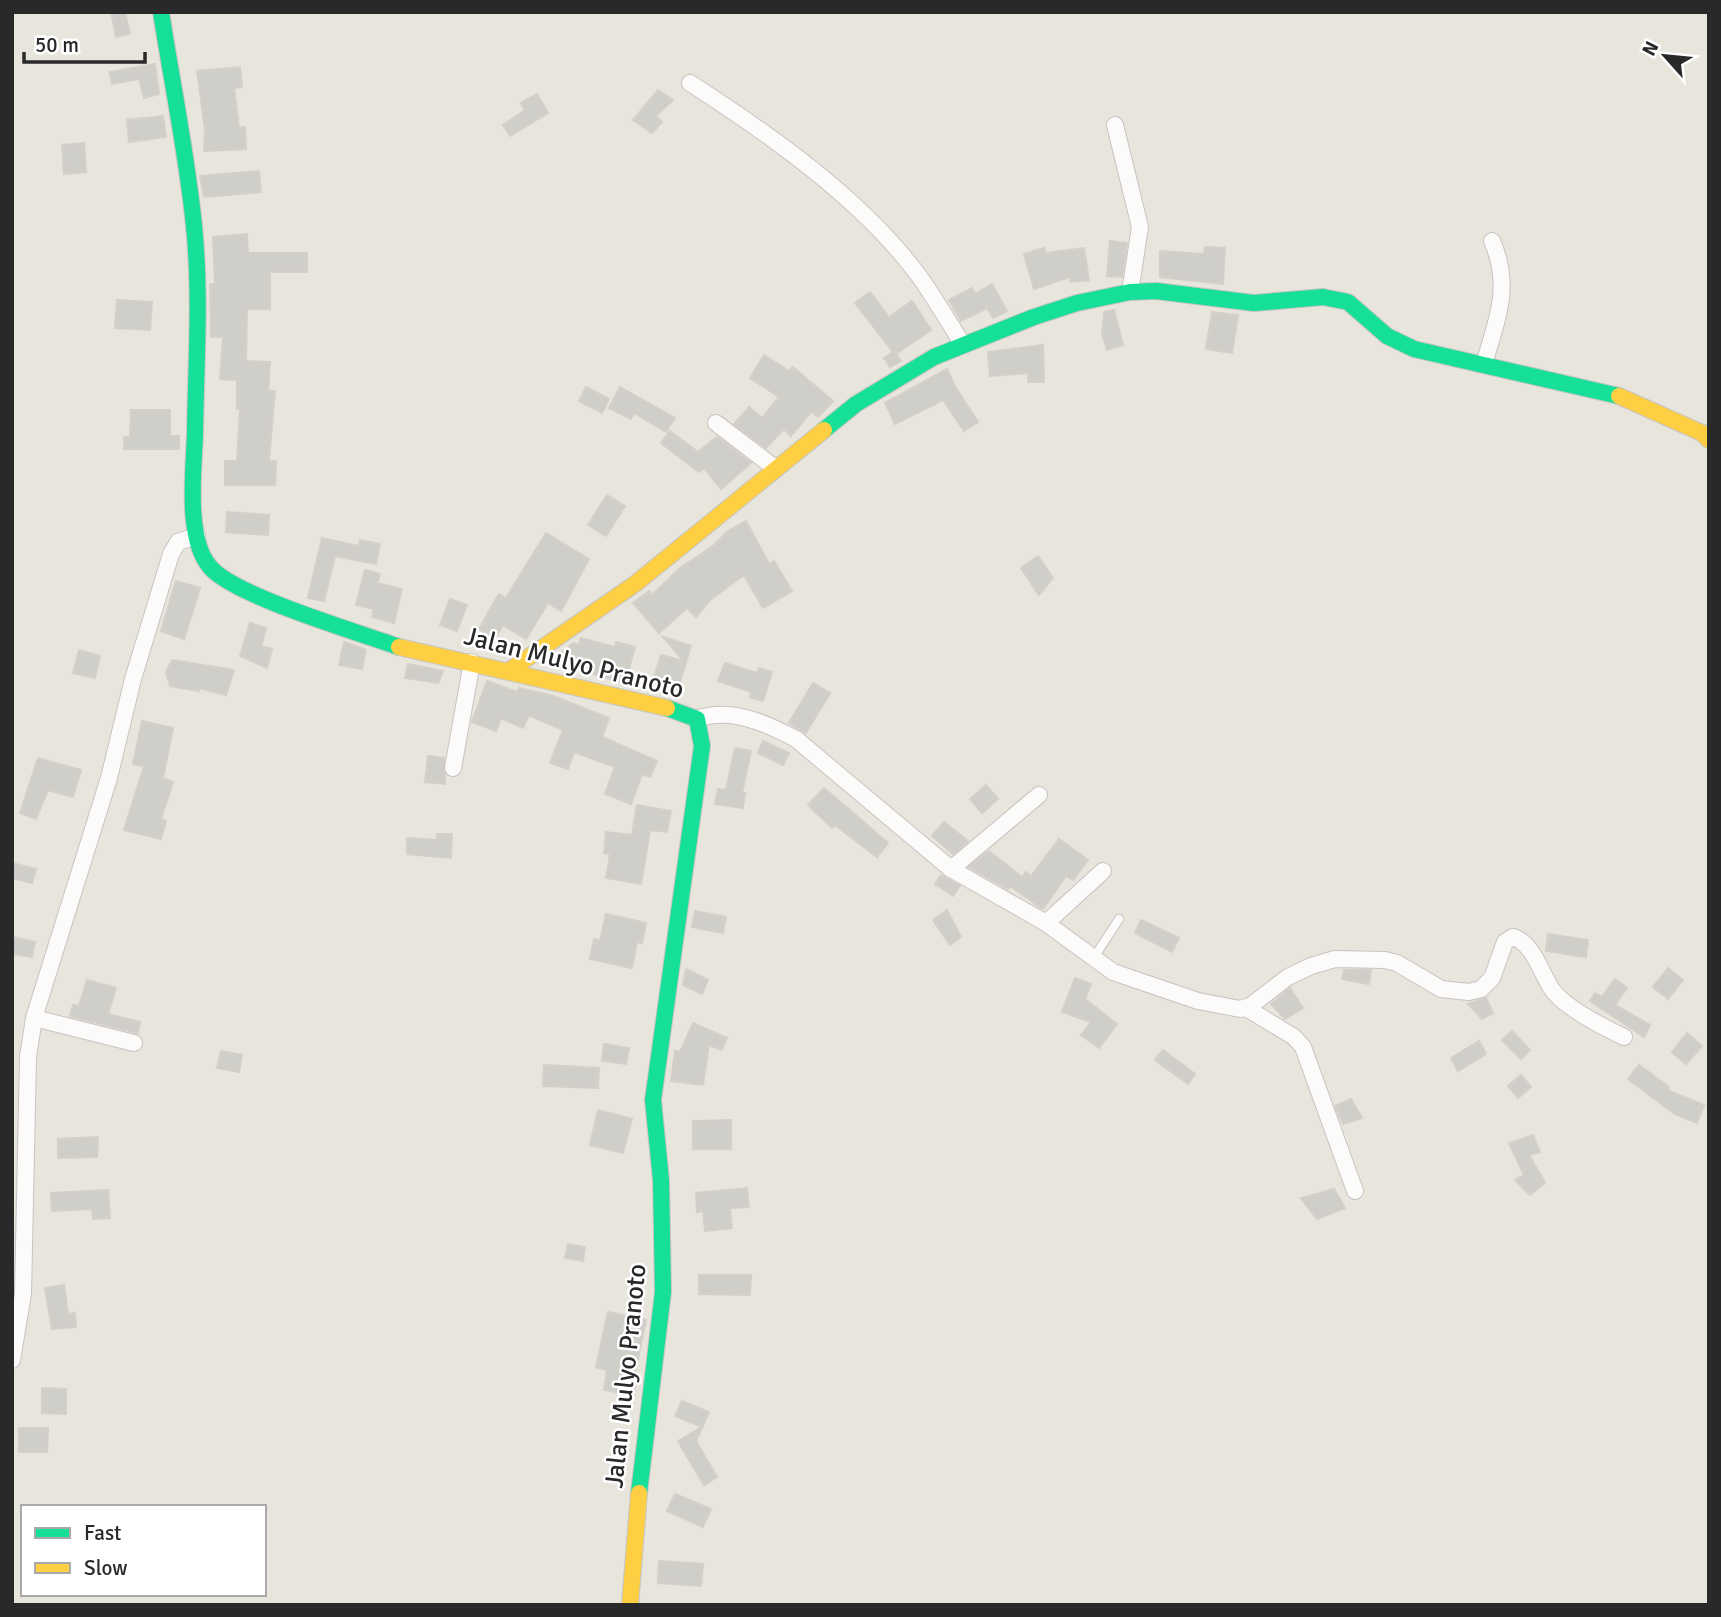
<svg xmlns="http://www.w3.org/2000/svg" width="1721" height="1617" viewBox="0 0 1721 1617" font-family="Signika,sans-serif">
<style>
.building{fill:#d0cec9;stroke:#d3d0ca;stroke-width:2}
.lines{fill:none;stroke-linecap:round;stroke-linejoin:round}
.lane-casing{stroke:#c5c4c3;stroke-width:10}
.street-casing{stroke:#c5c4c3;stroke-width:18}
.fast-casing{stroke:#c5c4c3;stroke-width:18}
.slow-casing{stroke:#c5c4c3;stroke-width:18}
.lane{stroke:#fcfbfa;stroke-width:8}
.street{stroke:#fcfbfa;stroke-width:16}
.fast{stroke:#16e098;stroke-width:16}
.slow{stroke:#ffcf43;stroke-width:16}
.labels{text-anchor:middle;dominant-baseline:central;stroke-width:5;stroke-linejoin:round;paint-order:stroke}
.street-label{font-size:26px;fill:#292929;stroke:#fff}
</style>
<rect width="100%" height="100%" fill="#e8e5dd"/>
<!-- building -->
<g class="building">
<path d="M 111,12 L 125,12 L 130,34 L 116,37 Z"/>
<path d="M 155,64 L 159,94 L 144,98 L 139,79 L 112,84 L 110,72 Z"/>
<path d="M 240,67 L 242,87 L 234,88 L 239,128 L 245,127 L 246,149 L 204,151 L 205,129 L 197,71 Z"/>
<path d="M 658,90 L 673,100 L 656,116 L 662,122 L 652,133 L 633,120 Z"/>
<path d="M 537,94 L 548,113 L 510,136 L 503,125 L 525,110 L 521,103 Z"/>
<path d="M 163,116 L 166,137 L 129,142 L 127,120 Z"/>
<path d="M 84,143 L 86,172 L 64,174 L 62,145 Z"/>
<path d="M 259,171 L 261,192 L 204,197 L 200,176 Z"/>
<path d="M 247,234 L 248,253 L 307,253 L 307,272 L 270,272 L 270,309 L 247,309 L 246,361 L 270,362 L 268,391 L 275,391 L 269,461 L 276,461 L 275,485 L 225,485 L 225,461 L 237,461 L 240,409 L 237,409 L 237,380 L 220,379 L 223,337 L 211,337 L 210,284 L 215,284 L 213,237 Z"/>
<path d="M 1110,241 L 1127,243 L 1122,277 L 1107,276 Z"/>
<path d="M 1205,247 L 1225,248 L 1223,284 L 1160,277 L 1160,251 L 1204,254 Z"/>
<path d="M 1044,248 L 1046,253 L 1084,248 L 1089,280 L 1070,282 L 1070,277 L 1034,289 L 1024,254 Z"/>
<path d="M 992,284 L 1007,311 L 993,318 L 987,308 L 961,321 L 949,300 L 972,288 L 975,294 Z"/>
<path d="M 870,292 L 889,317 L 912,301 L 931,330 L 896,354 L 901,361 L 890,367 L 884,358 L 893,352 L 855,303 Z"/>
<path d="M 117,300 L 152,302 L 150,330 L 115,328 Z"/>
<path d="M 1114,310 L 1123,345 L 1107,350 L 1102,334 L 1104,312 Z"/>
<path d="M 1212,312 L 1238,315 L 1232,353 L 1206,349 Z"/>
<path d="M 1043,345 L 1044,382 L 1028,382 L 1028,373 L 990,376 L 988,352 Z"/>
<path d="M 764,355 L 789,371 L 793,367 L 833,401 L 818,417 L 812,411 L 791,436 L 784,429 L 766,448 L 734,424 L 749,407 L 762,418 L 779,397 L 750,378 Z"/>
<path d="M 947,369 L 954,385 L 978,422 L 964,431 L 943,400 L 895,424 L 885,403 Z"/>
<path d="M 586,387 L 609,399 L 602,413 L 579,401 Z"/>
<path d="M 620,387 L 675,418 L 666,432 L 634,413 L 631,419 L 609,408 Z"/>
<path d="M 131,410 L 170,410 L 170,436 L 179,436 L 179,449 L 124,449 L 124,437 L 130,437 Z"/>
<path d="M 670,431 L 698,452 L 717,437 L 751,463 L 721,489 L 704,468 L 699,472 L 661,443 Z"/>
<path d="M 607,495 L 625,506 L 606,536 L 588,525 Z"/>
<path d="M 227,512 L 269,515 L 268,535 L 226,532 Z"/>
<path d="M 746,521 L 769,564 L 774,561 L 792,591 L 763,608 L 744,575 L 710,600 L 696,617 L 687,608 L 659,633 L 633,603 L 649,591 L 652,595 L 680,568 L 713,546 L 728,531 Z"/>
<path d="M 546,533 L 589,559 L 561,611 L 548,603 L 526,639 L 503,625 L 495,639 L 479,629 L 499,594 L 506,598 Z"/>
<path d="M 322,538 L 359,546 L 360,540 L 380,544 L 376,564 L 335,556 L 324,601 L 308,598 Z"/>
<path d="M 1038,556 L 1053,578 L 1039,595 L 1021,568 Z"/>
<path d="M 365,570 L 380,574 L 377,583 L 402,589 L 394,623 L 372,617 L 374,609 L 356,605 Z"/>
<path d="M 176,581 L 200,588 L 184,639 L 161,631 Z"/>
<path d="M 450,599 L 467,605 L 457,631 L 440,625 Z"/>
<path d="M 250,623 L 266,628 L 261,646 L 272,649 L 267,668 L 240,656 Z"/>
<path d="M 663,637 L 691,646 L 677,692 L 652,684 L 661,655 L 684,661 Z"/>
<path d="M 581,638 L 615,647 L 616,642 L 635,647 L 625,683 L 550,662 L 573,643 L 579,645 Z"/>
<path d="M 344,642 L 366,650 L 362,669 L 339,665 Z"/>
<path d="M 79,650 L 100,656 L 95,678 L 73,673 Z"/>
<path d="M 172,660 L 234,670 L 226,695 L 199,688 L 199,691 L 170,686 L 166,672 Z"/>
<path d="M 725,663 L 757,673 L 759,668 L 772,672 L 763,701 L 750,697 L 751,692 L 718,681 Z"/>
<path d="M 408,664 L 443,671 L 438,683 L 405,678 Z"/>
<path d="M 487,681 L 517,692 L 519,688 L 553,696 L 609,718 L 602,737 L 657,761 L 650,777 L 642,774 L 631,804 L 605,794 L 615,767 L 574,752 L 568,769 L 550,763 L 563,730 L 529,715 L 523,728 L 501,718 L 496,731 L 472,722 Z"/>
<path d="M 813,683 L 830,693 L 806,733 L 789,723 Z"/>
<path d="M 142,721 L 173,728 L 163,778 L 173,782 L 161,819 L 166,821 L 161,839 L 124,830 L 144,766 L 133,764 Z"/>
<path d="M 763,741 L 789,753 L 783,765 L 758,753 Z"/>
<path d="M 735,748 L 751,751 L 742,793 L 745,793 L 743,808 L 715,804 L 718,789 L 726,790 Z"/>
<path d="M 428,756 L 444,758 L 445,784 L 425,782 Z"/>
<path d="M 38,758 L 81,770 L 73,797 L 48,790 L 36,819 L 20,813 Z"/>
<path d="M 986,785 L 998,799 L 982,813 L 970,799 Z"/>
<path d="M 824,788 L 888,843 L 877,857 L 835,825 L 832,828 L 808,805 Z"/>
<path d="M 637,805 L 671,811 L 667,832 L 650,830 L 641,884 L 606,878 L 610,854 L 604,853 L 606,832 L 632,835 Z"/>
<path d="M 944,822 L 968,841 L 953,854 L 932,836 Z"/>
<path d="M 437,834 L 452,834 L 451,858 L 407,854 L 407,838 L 437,840 Z"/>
<path d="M 1059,839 L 1088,860 L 1073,880 L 1066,876 L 1043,909 L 1010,886 L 1008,889 L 969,867 L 989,851 L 1022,877 L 1026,872 L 1031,876 Z"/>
<path d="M 12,863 L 36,869 L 32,883 L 12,878 Z"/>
<path d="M 941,875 L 960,886 L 953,896 L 935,884 Z"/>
<path d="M 947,910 L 961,937 L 950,945 L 933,920 Z"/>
<path d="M 695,911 L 726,917 L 723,933 L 692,927 Z"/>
<path d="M 606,914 L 646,923 L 642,943 L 637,942 L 632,968 L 590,959 L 594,939 L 600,941 Z"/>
<path d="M 1141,920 L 1179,938 L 1172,952 L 1135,933 Z"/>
<path d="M 1548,934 L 1588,940 L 1586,957 L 1546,951 Z"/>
<path d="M 12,937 L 35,942 L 32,957 L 12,954 Z"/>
<path d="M 1668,968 L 1683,980 L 1668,999 L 1653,987 Z"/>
<path d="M 686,969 L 708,980 L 702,994 L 683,985 Z"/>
<path d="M 1344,970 L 1371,970 L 1369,984 L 1342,979 Z"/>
<path d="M 1075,978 L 1091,984 L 1085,999 L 1117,1024 L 1099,1048 L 1081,1035 L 1091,1022 L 1062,1012 Z"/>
<path d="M 1615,979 L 1627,988 L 1615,1005 L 1650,1025 L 1644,1037 L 1590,1001 L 1595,993 L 1602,997 Z"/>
<path d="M 87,980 L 116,988 L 108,1014 L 140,1022 L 138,1033 L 70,1016 L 73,1005 L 79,1006 Z"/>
<path d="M 1290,988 L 1303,1008 L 1285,1019 L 1271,1004 Z"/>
<path d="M 1486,998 L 1493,1013 L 1482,1019 L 1468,1004 Z"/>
<path d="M 693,1023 L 727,1038 L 722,1050 L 709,1045 L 703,1085 L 671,1081 L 675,1051 L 680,1052 Z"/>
<path d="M 1512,1031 L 1530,1050 L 1521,1059 L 1502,1040 Z"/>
<path d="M 1687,1033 L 1702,1046 L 1686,1064 L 1672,1052 Z"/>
<path d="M 1479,1041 L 1486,1054 L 1458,1071 L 1451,1058 Z"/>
<path d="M 604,1044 L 629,1048 L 626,1064 L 602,1061 Z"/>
<path d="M 1163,1050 L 1195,1074 L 1188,1084 L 1155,1060 Z"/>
<path d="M 221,1051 L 242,1055 L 239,1072 L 217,1068 Z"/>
<path d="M 544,1065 L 599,1068 L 598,1088 L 543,1086 Z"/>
<path d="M 1639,1065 L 1669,1087 L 1667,1090 L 1704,1105 L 1697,1123 L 1675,1114 L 1628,1079 Z"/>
<path d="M 1521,1075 L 1531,1087 L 1518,1098 L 1508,1086 Z"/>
<path d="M 1351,1099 L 1362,1118 L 1343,1124 L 1335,1106 Z"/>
<path d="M 598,1110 L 632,1119 L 623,1153 L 590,1145 Z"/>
<path d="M 731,1120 L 731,1149 L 693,1149 L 693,1121 Z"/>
<path d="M 1533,1135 L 1540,1152 L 1529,1155 L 1545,1183 L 1530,1195 L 1515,1180 L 1524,1175 L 1509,1143 Z"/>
<path d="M 98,1137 L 97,1157 L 58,1158 L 58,1139 Z"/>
<path d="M 747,1188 L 749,1207 L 730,1208 L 732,1228 L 705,1231 L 703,1211 L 697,1212 L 696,1193 Z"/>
<path d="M 1334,1189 L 1345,1208 L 1317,1219 L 1301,1198 Z"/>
<path d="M 108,1190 L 110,1218 L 93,1219 L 92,1209 L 52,1211 L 51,1193 Z"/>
<path d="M 568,1244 L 585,1247 L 583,1261 L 565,1258 Z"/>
<path d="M 699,1275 L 751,1275 L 750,1295 L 699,1294 Z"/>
<path d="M 64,1285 L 68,1314 L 75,1313 L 76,1327 L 52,1329 L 45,1288 Z"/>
<path d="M 608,1312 L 646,1320 L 634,1379 L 636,1379 L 634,1395 L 604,1390 L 607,1370 L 596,1367 Z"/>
<path d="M 42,1388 L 66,1389 L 66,1414 L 42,1413 Z"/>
<path d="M 682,1401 L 709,1412 L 696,1441 L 717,1477 L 704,1485 L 678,1441 L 702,1427 L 675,1416 Z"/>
<path d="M 19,1428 L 48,1428 L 47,1452 L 19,1452 Z"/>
<path d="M 675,1494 L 711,1509 L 703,1527 L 667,1511 Z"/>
<path d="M 659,1561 L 703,1564 L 701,1586 L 658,1583 Z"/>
</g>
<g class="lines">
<defs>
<path id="lane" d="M 1093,959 L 1119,919"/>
<g id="street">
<path d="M 690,83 C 769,134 862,199 919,276 C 934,297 948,321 962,343"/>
<path d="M 1115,125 L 1140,227 L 1130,292"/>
<path d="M 1484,364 C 1497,319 1512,287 1492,241"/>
<path d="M 716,423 L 775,468"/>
<path d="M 697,719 C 730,707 766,723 796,739 L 951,869 L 1046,923 L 1113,972 L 1198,1001 L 1240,1009 L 1250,1006 L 1288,977 L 1311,966 L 1335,959 L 1385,960 L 1397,963 L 1441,989 L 1469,992 L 1481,989 L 1492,978 L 1505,942 L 1513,937 C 1532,942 1541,972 1551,988 C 1563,1007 1603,1027 1624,1037"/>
<path d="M 453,768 L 472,662"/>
<path d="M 951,869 L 1039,795"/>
<path d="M 1046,923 L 1103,871"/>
<path d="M 1246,1008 L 1294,1037 L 1303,1047 L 1355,1191"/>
<path d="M 34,1018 L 134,1043"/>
<path d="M 12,1360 L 23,1294 L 28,1057 L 34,1018 L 109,778 L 133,679 L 171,554 L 178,542 L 197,536"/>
</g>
<g id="fast">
<path d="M 161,12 C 172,83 187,155 194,226 C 201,294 196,364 195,433 C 194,469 185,538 210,567 C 234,596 358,632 399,647"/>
<path d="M 824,430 L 856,404 L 934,357 L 1034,317 L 1077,303 L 1130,292 L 1156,291 L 1254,303 L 1323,297 L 1348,302 L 1387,336 L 1414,349 L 1619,396"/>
<path d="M 639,1493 L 663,1292 L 661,1180 L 653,1100 L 702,746 L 697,719 L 667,708"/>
</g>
<g id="slow">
<path d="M 1619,396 L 1702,433 L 1709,440"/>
<path d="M 399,647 L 667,708"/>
<path d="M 510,670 L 635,584 L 824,430"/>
<path d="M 630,1605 L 639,1493"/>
</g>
</defs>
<!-- lane casing -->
<use href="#lane" class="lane-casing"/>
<!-- street casing -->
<use href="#street" class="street-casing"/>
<!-- fast casing -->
<use href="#fast" class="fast-casing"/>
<!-- slow casing -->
<use href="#slow" class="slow-casing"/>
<!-- lane -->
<use href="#lane" class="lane"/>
<!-- street -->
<use href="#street" class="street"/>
<!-- fast -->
<use href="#fast" class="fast"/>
<!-- slow -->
<use href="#slow" class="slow"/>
</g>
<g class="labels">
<!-- street labels -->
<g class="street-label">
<text transform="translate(574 663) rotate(14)">Jalan Mulyo Pranoto</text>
<text transform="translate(626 1376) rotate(-84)">Jalan Mulyo Pranoto</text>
</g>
</g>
<!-- border -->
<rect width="1721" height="1617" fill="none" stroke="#292929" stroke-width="28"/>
<!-- legend -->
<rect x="21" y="1505" width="245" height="91" fill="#ffffff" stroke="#a9a9a9" stroke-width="2"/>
<rect x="35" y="1528" width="35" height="10" fill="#16e098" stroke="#a9a9a9" stroke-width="2"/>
<text x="84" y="1540" font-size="21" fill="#292929">Fast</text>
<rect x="35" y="1563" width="35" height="10" fill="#ffcf43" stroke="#a9a9a9" stroke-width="2"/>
<text x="84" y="1575" font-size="21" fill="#292929">Slow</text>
<!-- north arrow -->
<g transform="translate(1665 56) rotate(297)" stroke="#ffffff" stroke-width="5" paint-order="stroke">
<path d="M0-5L12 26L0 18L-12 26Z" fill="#292929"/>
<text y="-10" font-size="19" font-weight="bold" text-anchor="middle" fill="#292929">N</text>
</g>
<!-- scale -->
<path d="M24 52v10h121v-10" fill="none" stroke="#292929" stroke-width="3.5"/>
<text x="35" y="52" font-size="21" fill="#292929" stroke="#ffffff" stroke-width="5" paint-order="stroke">50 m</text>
</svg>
